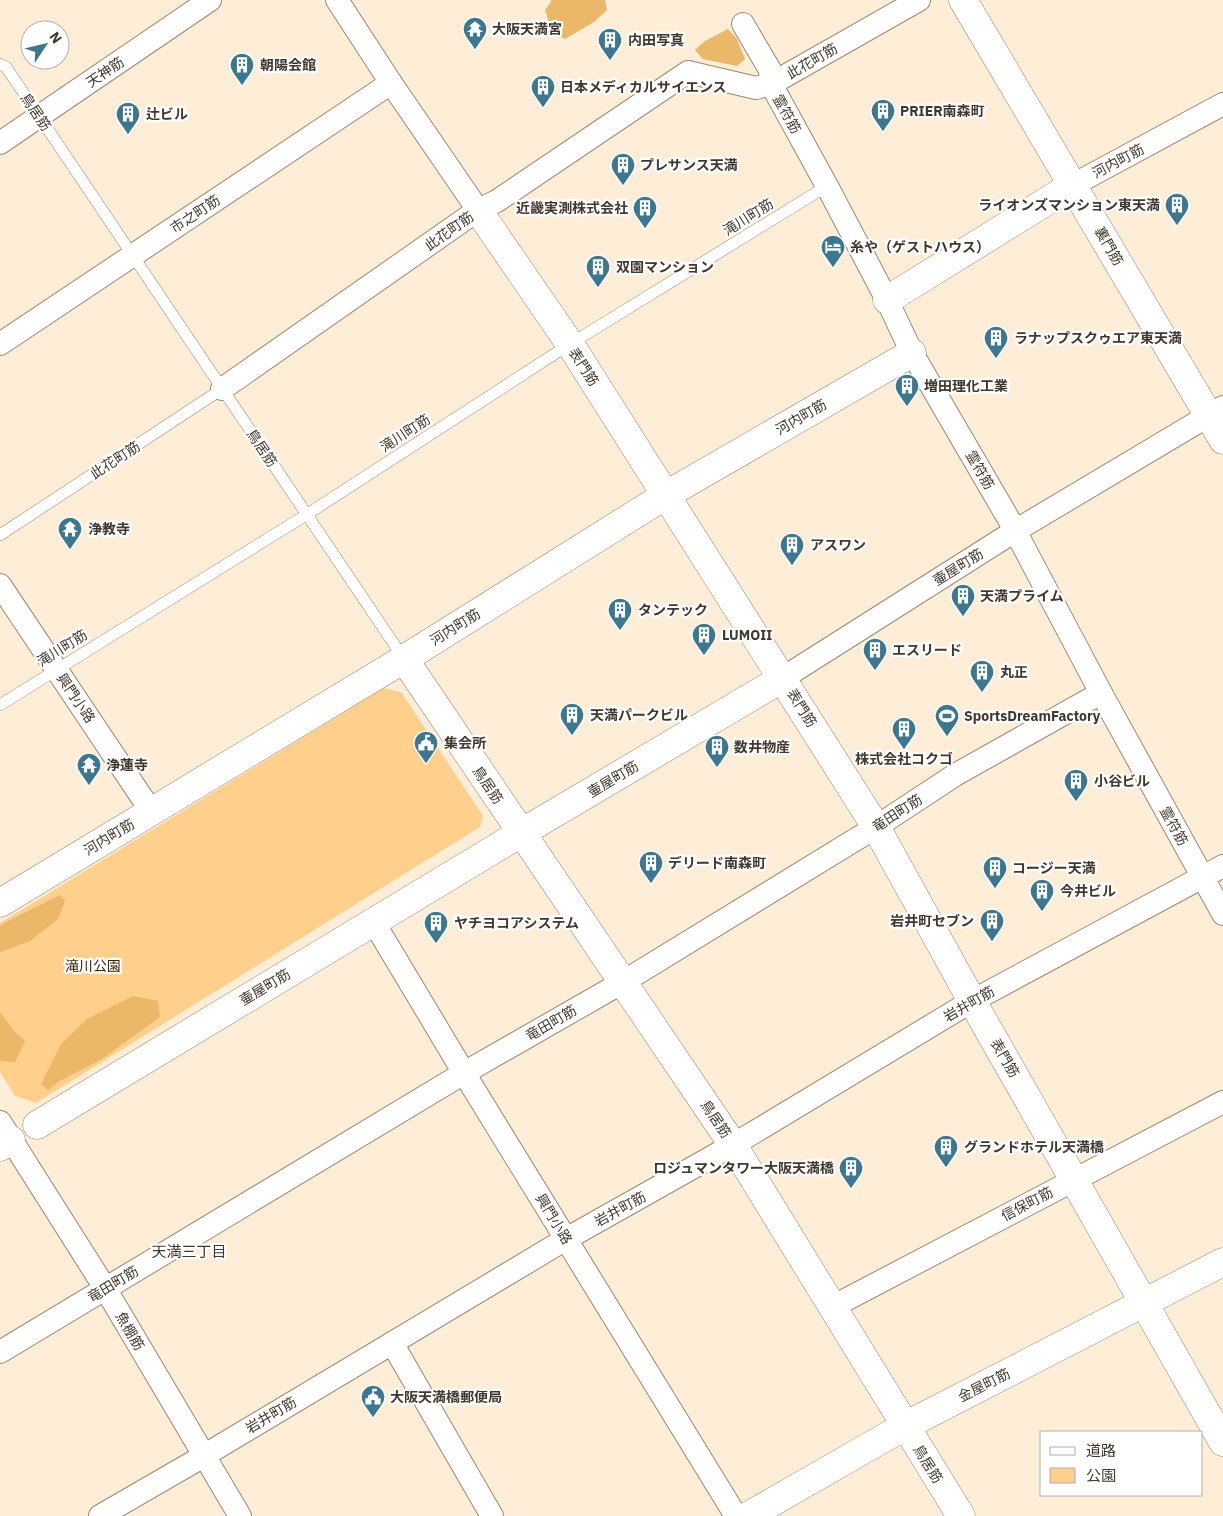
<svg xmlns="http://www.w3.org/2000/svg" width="1223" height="1516" viewBox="0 0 1223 1516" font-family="'IBM Plex Sans','Noto Sans JP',sans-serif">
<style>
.green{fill:#ffd08c}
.forest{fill:#ebb768}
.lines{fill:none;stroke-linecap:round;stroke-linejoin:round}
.service-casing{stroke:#9a886e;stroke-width:12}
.minor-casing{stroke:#9a886e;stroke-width:24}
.tertiary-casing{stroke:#9a886e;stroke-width:29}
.service{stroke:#fff;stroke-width:11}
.minor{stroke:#fff;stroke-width:22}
.tertiary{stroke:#fff;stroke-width:28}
.labels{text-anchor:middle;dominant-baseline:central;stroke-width:4.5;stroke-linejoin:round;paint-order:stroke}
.poi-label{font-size:14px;font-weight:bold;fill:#40382d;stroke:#fff;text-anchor:start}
.street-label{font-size:14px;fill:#40382d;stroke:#fff}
.park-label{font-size:14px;fill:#3a2502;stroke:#fff}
.neighbourhood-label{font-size:15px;fill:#40382d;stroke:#fff}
</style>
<rect width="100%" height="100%" fill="#feeed7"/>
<!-- green -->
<path class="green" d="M 384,688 L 401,692 L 483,816 L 480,827 L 36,1103 L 15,1096 L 0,1072 L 0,923 Z"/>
<!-- forest -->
<g class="forest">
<path d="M 551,0 L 605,0 L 607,10 L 594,22 L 565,39 C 550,33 550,23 545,10 L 551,2 Z"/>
<path d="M 728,29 L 737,39 L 745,59 L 737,66 L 703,59 L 695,50 L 705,41 Z"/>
<path d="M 60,895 L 65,901 L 58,919 L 30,941 L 0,952 L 0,926 L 4,923 Z"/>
<path d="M 133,996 L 158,1001 L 160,1017 L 102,1059 L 58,1082 L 48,1090 L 41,1084 L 61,1044 L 87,1019 Z"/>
<path d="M 0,1012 L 14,1031 L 25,1041 L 15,1062 L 0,1061 Z"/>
</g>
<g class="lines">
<defs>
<g id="service">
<path d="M 0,64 L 6,67 L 404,659"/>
<path d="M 0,535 L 222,389"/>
<path d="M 0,705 L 306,515 L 570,344 L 827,186"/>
</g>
<g id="minor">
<path d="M 337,0 L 391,83 L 478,210"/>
<path d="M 743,24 L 770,70 L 771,84 L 827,186 L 887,300 L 912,353 L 1011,523 L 1101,693 L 1223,914"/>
<path d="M 0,143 L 210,0"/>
<path d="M 1073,185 L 1223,104"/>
<path d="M 0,344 L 391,83"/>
<path d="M 222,389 L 478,210 L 497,201 L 688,72 L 756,88 L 771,84 L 919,0"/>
<path d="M 0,585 L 151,811"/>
<path d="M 783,678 L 1015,531 L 1223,407"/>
<path d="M 373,921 L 464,1073 L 736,1516"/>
<path d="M 0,1122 L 105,1288 L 240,1516"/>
<path d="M 832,1307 L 1223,1102"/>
<path d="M 392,1343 L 492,1516"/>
<path d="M 0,1352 L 464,1073 L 623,982 L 876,827 L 955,775 L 1101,693"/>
<path d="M 100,1516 L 190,1464 L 566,1239 L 733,1145 L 972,1001 L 1223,866"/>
</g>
<g id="tertiary">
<path d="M 963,0 L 1223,440"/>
<path d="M 478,210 L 570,344 L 876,827 L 972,1001 L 1223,1442"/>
<path d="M 887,300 L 1073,185"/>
<path d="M 404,659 L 733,1145 L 961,1516"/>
<path d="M 0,903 L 404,659 L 666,495 L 912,353"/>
<path d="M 37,1125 L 521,833 L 783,678"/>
<path d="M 0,1147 L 11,1140"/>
<path d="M 748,1516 L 905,1426 L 1223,1262"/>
</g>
</defs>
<!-- service casing -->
<use href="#service" class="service-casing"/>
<!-- minor casing -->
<use href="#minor" class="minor-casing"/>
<!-- tertiary casing -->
<use href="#tertiary" class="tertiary-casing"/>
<!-- service -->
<use href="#service" class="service"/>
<!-- minor -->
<use href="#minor" class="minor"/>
<!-- tertiary -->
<use href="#tertiary" class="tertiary"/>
</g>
<!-- icons -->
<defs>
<symbol id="temple-pin" viewBox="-11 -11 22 30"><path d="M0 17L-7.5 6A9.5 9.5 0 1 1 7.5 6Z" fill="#3b788f" stroke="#fff"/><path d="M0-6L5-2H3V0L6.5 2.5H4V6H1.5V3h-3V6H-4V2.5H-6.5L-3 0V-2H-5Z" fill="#fff"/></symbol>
<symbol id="building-pin" viewBox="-11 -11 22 30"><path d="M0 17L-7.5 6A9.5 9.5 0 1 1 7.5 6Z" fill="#3b788f" stroke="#fff"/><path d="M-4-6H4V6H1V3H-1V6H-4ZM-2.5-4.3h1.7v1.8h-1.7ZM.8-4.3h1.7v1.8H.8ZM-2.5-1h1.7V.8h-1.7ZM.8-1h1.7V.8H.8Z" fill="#fff"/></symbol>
<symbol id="hotel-pin" viewBox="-11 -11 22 30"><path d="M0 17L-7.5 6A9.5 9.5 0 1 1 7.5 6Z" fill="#3b788f" stroke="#fff"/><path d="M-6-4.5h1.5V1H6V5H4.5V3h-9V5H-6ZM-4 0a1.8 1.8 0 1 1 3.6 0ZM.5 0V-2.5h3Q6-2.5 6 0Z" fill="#fff"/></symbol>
<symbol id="stadium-pin" viewBox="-11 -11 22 30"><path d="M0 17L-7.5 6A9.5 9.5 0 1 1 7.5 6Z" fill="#3b788f" stroke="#fff"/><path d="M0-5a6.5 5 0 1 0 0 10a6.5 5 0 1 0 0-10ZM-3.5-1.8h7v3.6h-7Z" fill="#fff"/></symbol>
<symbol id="civic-pin" viewBox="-11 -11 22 30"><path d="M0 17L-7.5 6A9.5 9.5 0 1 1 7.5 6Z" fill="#3b788f" stroke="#fff"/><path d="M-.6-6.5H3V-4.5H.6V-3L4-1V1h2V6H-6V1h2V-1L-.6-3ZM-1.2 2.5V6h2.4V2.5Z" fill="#fff"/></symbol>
</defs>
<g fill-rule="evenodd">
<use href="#temple-pin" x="461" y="15" width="28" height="38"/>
<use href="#building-pin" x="596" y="26" width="28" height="38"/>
<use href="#building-pin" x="228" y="51" width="28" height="38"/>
<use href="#building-pin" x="529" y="73" width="28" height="38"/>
<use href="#building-pin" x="869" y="97" width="28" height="38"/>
<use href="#building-pin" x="114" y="100" width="28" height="38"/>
<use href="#building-pin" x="609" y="151" width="28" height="38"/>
<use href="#building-pin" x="1163" y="191" width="28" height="38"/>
<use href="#building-pin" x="631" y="194" width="28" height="38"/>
<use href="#hotel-pin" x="819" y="233" width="28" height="38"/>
<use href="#building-pin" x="584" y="253" width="28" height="38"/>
<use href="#building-pin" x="982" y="324" width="28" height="38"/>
<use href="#building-pin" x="893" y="372" width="28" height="38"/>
<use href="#temple-pin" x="56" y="515" width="28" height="38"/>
<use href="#building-pin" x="778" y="531" width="28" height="38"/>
<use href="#building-pin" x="949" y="582" width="28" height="38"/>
<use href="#building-pin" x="606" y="596" width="28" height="38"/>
<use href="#building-pin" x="690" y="621" width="28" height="38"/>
<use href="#building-pin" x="861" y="636" width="28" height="38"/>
<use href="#building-pin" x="968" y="658" width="28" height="38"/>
<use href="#building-pin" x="558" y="701" width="28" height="38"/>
<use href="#stadium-pin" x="933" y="702" width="28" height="38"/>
<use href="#building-pin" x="890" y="715" width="28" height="38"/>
<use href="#civic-pin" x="412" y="729" width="28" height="38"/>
<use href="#building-pin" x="703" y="733" width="28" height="38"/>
<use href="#temple-pin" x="75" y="751" width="28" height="38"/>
<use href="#building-pin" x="1062" y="767" width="28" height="38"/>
<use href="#building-pin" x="637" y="849" width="28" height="38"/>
<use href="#building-pin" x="981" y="854" width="28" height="38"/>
<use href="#building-pin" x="1028" y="877" width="28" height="38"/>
<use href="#building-pin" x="978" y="907" width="28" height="38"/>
<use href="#building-pin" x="422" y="909" width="28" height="38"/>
<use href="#building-pin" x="932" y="1133" width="28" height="38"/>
<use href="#building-pin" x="837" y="1154" width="28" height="38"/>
<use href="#civic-pin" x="359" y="1383" width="28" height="38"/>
</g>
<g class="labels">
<!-- poi labels -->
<g class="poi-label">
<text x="492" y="29">大阪天満宮</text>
<text x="628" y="40">内田写真</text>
<text x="260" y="65">朝陽会館</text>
<text x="560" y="87">日本メディカルサイエンス</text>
<text x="900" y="111">PRIER南森町</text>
<text x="146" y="114">辻ビル</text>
<text x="640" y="165">プレサンス天満</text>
<text x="1160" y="205" text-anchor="end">ライオンズマンション東天満</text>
<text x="628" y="208" text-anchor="end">近畿実測株式会社</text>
<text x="850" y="247">糸や（ゲストハウス）</text>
<text x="616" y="267">双園マンション</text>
<text x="1014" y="338">ラナップスクゥエア東天満</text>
<text x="924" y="386">増田理化工業</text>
<text x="88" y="529">浄教寺</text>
<text x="810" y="545">アスワン</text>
<text x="980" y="596">天満プライム</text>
<text x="638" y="610">タンテック</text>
<text x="722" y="635">LUMOII</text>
<text x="892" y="650">エスリード</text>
<text x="1000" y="672">丸正</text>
<text x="590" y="715">天満パークビル</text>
<text x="964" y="716">SportsDreamFactory</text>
<text x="444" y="743">集会所</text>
<text x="734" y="747">数井物産</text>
<text x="904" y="759" text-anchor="middle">株式会社コクゴ</text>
<text x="106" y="765">浄蓮寺</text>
<text x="1094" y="781">小谷ビル</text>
<text x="668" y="863">デリード南森町</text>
<text x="1012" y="868">コージー天満</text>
<text x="1060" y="891">今井ビル</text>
<text x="974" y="921" text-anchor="end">岩井町セブン</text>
<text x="454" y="923">ヤチヨコアシステム</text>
<text x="964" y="1147">グランドホテル天満橋</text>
<text x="834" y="1168" text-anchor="end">ロジュマンタワー大阪天満橋</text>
<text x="390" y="1397">大阪天満橋郵便局</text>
</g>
<!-- street labels -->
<g class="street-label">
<text transform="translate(812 61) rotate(-30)">此花町筋</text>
<text transform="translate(105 72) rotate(-34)">天神筋</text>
<text transform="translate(36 112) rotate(56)">鳥居筋</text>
<text transform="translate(787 114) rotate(61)">霊符筋</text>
<text transform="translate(1118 161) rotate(-28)">河内町筋</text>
<text transform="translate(195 214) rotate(-34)">市之町筋</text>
<text transform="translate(748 217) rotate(-32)">滝川町筋</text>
<text transform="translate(449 231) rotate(-35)">此花町筋</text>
<text transform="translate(1109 246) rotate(60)">裏門筋</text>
<text transform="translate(584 367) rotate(57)">表門筋</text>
<text transform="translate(801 417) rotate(-30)">河内町筋</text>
<text transform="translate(405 433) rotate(-33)">滝川町筋</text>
<text transform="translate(262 448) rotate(56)">鳥居筋</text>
<text transform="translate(115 460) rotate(-33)">此花町筋</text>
<text transform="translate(980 470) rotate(60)">霊符筋</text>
<text transform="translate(958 567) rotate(-32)">壷屋町筋</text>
<text transform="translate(455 627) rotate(-32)">河内町筋</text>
<text transform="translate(62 648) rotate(-32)">滝川町筋</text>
<text transform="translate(76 698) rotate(56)">興門小路</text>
<text transform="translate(802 708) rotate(58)">表門筋</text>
<text transform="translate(613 779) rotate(-31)">壷屋町筋</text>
<text transform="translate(488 785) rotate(56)">鳥居筋</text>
<text transform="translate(897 813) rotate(-33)">竜田町筋</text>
<text transform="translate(1174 826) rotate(61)">霊符筋</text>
<text transform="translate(109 837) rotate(-31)">河内町筋</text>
<text transform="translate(265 987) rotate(-31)">壷屋町筋</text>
<text transform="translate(969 1004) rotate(-30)">岩井町筋</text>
<text transform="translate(551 1023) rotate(-30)">竜田町筋</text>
<text transform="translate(1005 1058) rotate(60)">表門筋</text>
<text transform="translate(716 1119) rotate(56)">鳥居筋</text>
<text transform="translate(1027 1204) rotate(-28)">信保町筋</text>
<text transform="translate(620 1209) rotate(-29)">岩井町筋</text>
<text transform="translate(554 1219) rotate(59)">興門小路</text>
<text transform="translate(113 1284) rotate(-31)">竜田町筋</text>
<text transform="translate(130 1331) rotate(59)">魚棚筋</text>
<text transform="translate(984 1385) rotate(-27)">金屋町筋</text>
<text transform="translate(271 1415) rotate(-31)">岩井町筋</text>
<text transform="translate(928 1464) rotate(58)">鳥居筋</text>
</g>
<!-- park labels -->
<g class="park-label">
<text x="93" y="966">滝川公園</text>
</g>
<!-- neighbourhood labels -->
<g class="neighbourhood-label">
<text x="189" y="1251">天満三丁目</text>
</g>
</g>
<!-- legend -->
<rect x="1040" y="1431" width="162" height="65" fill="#ffffff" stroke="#b3afab"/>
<rect x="1050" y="1447" width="25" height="8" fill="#ffffff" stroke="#b3afab"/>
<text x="1086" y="1456" font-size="15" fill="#40382d">道路</text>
<rect x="1050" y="1468" width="25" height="15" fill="#ffd08c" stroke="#b3afab"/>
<text x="1086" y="1481" font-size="15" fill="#40382d">公園</text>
<!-- north arrow -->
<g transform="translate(45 45) rotate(55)"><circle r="24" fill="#ffffff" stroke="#b3afab"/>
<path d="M0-4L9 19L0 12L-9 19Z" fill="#3b788f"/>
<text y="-8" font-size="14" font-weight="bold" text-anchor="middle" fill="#40382d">N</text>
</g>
</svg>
